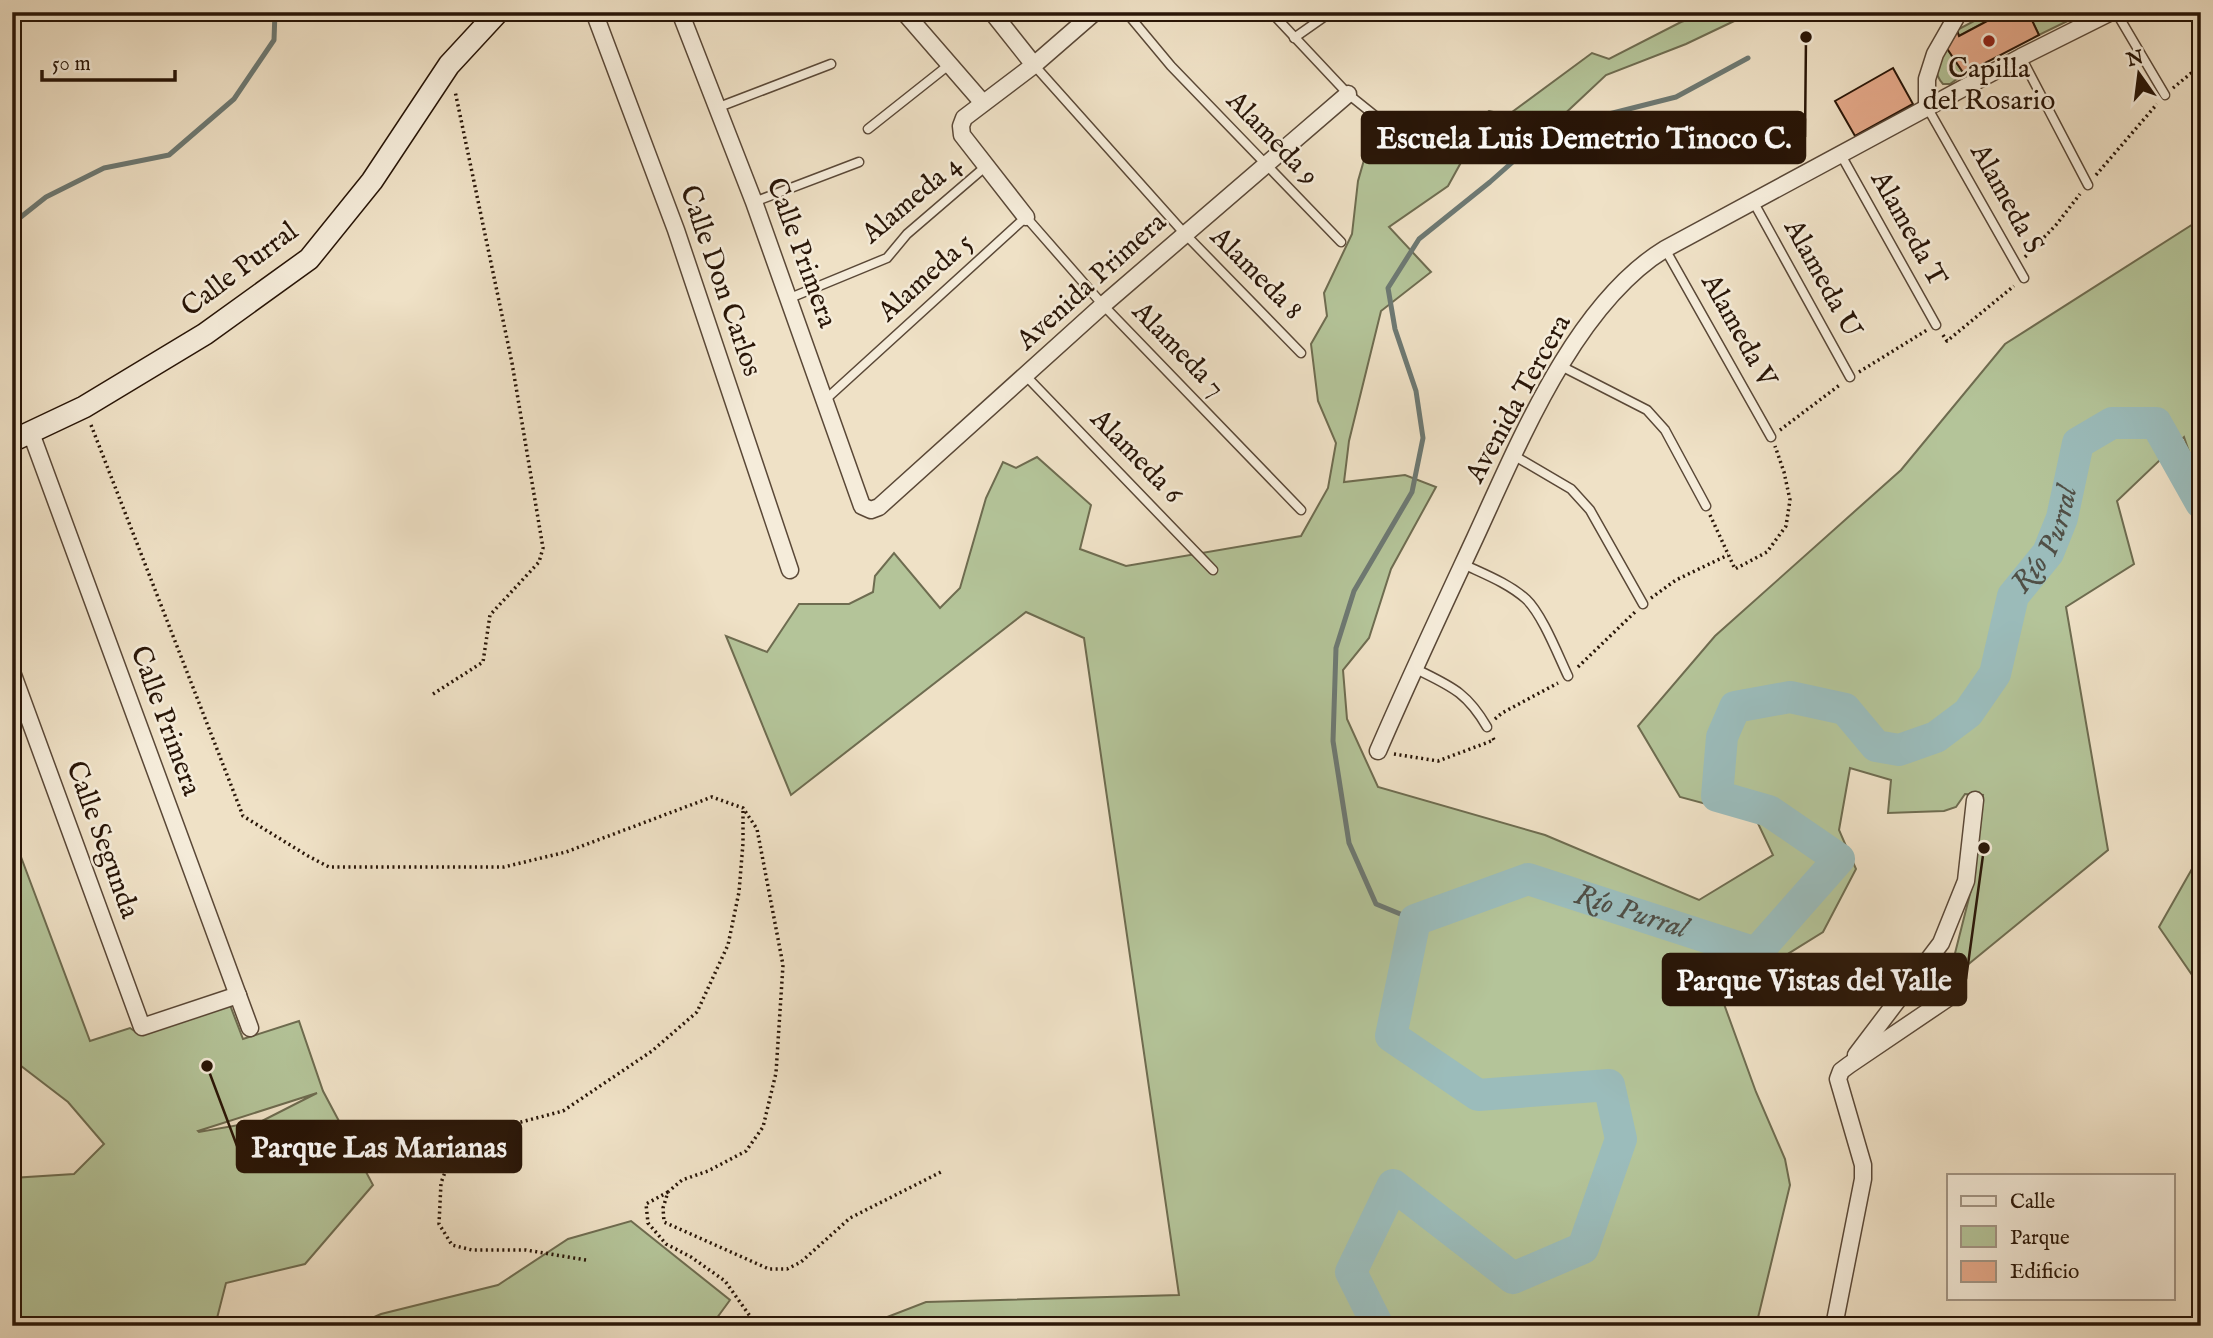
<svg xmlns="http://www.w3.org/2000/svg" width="2213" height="1338" viewBox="0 0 2213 1338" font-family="'IM FELL English',serif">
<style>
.green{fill:#b4c499;stroke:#6e6c50;stroke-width:2;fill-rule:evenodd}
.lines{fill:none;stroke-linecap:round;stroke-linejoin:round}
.stream{stroke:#6d7973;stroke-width:5}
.river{stroke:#9bbcbb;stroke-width:32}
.building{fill:#e6aa8b;stroke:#281507;stroke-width:2}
.lane-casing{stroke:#5a4837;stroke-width:11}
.street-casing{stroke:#5a4837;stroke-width:19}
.secondary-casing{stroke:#281507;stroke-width:24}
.path{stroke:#281507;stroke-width:3.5;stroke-dasharray:2 3.5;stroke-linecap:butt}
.lane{stroke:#f5ecda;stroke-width:8}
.street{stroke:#f5ecda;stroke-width:16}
.secondary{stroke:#f5ecda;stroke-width:21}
.poi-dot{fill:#8f2418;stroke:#f5ecda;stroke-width:2.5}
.labels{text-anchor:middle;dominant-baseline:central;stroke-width:5;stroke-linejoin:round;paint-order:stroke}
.poi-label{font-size:28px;fill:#281507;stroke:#f5ecda}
.street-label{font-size:28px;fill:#281507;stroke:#f5ecda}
.water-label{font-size:30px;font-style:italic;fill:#504f46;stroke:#f5ecda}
.leader{fill:none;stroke:#281507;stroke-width:2.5}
.callout-dot{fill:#281507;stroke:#f5ecda;stroke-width:2.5}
.callout{fill:#281507;stroke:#281507;stroke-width:2.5}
.callout-label{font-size:30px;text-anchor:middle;font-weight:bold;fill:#fff}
</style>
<rect width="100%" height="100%" fill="#efe1c6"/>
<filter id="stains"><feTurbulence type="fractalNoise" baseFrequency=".00286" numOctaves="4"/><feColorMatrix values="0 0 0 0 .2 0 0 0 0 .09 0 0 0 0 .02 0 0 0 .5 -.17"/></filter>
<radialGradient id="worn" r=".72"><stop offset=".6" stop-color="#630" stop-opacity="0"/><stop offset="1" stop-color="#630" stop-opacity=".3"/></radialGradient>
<!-- green -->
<g class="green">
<path d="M 1710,12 L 1751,13 L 1686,44 L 1606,75 L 1557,121 L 1493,143 L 1469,148 L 1448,186 L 1389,227 L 1431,272 L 1381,311 L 1349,441 L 1344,482 L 1405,475 L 1436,487 L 1391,569 L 1369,638 L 1343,670 L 1347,719 L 1378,787 L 1545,835 L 1699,900 L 1773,855 L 1755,817 L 1680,797 L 1638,726 L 1715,636 L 1901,470 L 2005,344 L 2201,219 L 2201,487 L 2184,437 L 2117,501 L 2134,564 L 2066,607 L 2108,850 L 1965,967 L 1963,982 L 1949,977 L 1973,882 L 1983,795 L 1965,794 L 1956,807 L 1944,811 L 1888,813 L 1891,780 L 1850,768 L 1839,830 L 1856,869 L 1823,932 L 1762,970 L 1712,971 L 1756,1092 L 1785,1159 L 1790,1185 L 1756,1326 L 864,1326 L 926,1302 L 1179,1295 L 1084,638 L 1026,612 L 791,795 L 726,636 L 767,652 L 799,604 L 849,604 L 873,592 L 875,576 L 894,553 L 940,608 L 960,588 L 986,498 L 1003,462 L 1016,468 L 1037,457 L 1091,505 L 1080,549 L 1126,566 L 1301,536 L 1328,488 L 1336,443 L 1318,401 L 1311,344 L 1327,316 L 1324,293 L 1352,234 L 1358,181 L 1366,153 L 1414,149 L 1444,125 L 1465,129 L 1489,111 L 1508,115 L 1592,53 L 1609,59 L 1681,22 Z"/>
<path d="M 1991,12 L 2004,12 L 1959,36 L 1957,30 Z"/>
<path d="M 2028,12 L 2086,12 L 2039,35 Z"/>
<path d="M 1946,47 L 1964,74 L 1950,84 L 1943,84 C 1931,71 1939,62 1946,47 Z"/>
<path d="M 12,833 L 90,1041 L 130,1028 L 139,1034 L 148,1033 L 230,1005 L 243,1039 L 299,1021 L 323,1091 L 373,1185 L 305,1264 L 226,1283 L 215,1326 L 12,1326 L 12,1178 L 74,1174 L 104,1144 L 68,1102 L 12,1059 ZM 317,1093 L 262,1121 L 199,1132 L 198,1131 Z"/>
<path d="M 2201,853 L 2201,988 L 2159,927 Z"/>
<path d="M 631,1221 L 730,1300 L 711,1326 L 354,1326 L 381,1314 L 498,1285 L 568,1239 Z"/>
</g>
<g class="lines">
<!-- stream -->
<g class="stream">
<path d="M 12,224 L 46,197 L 104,168 L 169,155 L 234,99 L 274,40 L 275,12"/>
<path d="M 1415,920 L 1376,904 L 1349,843 L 1333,741 L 1336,648 L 1354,591 L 1412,492 L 1423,438 L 1416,391 L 1395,329 L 1388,288 L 1419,239 L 1490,182 L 1542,136 L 1593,118 L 1676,97 L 1748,58"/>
</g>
<!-- river -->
<path class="river" id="s1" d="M 1378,1326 L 1351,1272 L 1393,1185 L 1513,1278 L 1583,1248 L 1621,1139 L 1609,1085 L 1478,1095 L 1391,1036 L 1415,920 L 1528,879 L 1756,953 L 1839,859 L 1769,811 L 1717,796 L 1722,737 L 1735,707 L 1790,697 L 1845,709 L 1876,746 L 1899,750 L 1936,737 L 1968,713 L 1995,674 L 2013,596 L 2048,553 L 2062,518 L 2078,443 L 2112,423 L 2156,423 L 2201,503"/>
</g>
<!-- building -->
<g class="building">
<path d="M 2004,12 L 2028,12 L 2039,35 L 1964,74 L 1946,47 L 1957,30 L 1959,36 Z"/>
<path d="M 1893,68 L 1913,104 L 1855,136 L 1835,101 Z"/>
</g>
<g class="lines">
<defs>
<g id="lane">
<path d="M 1126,12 L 1171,66 L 1341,242"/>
<path d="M 1271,12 L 1348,94 L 1404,139"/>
<path d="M 2116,12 L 2165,95"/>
<path d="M 1294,38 L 1331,12"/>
<path d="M 2021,57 L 2088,185"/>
<path d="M 1034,65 L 1185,234 L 1301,353"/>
<path d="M 719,107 L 831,64"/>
<path d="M 1927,107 L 2024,278"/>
<path d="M 868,129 L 950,64"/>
<path d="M 1841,155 L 1936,325"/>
<path d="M 754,202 L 859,162"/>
<path d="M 1754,203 L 1850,377"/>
<path d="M 1665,249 L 1771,437"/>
<path d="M 790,298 L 887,258 L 907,234 L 985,167"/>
<path d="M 1561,366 L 1647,410 L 1665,430 L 1706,506"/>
<path d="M 1026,376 L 1213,570"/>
<path d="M 825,400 L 1026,217 L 1103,305 L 1301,510"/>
<path d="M 1513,455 L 1571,489 L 1590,510 L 1643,604"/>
<path d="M 1463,564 C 1484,574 1508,583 1526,599 C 1542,614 1558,655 1568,676"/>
<path d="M 1414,668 C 1450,686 1466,691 1487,727"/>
</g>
<g id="street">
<path d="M 594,12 L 676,230 L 790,570"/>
<path d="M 680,12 L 754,202 L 862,506 L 871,510 L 879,507 L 1103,305 L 1348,94"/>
<path d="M 904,12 L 983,103"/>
<path d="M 992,12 L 1034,65"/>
<path d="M 1927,107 L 1927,79 L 1935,54 L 1959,12"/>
<path d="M 1026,217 L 962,135 L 961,126 L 964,118 L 1034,65 L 1095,12"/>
<path d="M 31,433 L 250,1028"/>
<path d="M 12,672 L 142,1027 L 238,995"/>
<path d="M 1378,751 C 1409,679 1442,609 1475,538 C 1519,443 1574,305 1665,249 L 2021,57 L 2111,12"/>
<path d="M 1856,1055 L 1941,943 L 1966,881 L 1975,800"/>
<path d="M 1834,1326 L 1863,1179 L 1863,1165 L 1838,1079 L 1841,1071 L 1849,1065 L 1948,998"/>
</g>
<path id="secondary" d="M 12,441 L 84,407 L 205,334 L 309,259 L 372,181 L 449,65 L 498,12"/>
</defs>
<!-- lane casing -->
<use href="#lane" class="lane-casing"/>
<!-- street casing -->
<use href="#street" class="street-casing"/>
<!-- secondary casing -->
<use href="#secondary" class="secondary-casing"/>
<!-- path -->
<g class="path">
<path d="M 2173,88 L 2201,65"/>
<path d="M 2096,175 L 2157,104"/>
<path d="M 2025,257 L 2056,225 L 2080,194"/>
<path d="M 1943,335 L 1947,341 L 2014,286"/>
<path d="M 1859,372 L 1927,330"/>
<path d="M 91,425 L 243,816 L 308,856 L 329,867 L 504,867 L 566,852 L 712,797 L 743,808 L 757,829 L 783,965 L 776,1073 L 763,1127 L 746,1151 L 708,1171 L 682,1180 L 668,1192 L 663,1208 L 664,1222 L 769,1269 L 787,1269 L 801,1262 L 850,1218 L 941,1172"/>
<path d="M 1780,430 L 1841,384"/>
<path d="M 1710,515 L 1735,569 L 1767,552 L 1786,526 L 1790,500 L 1784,472 L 1775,446"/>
<path d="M 1651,598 L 1676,580 L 1728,555"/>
<path d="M 1578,667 L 1635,612"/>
<path d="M 433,694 L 483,662 L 490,615 L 539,562 L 543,548 L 512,363 L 455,91"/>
<path d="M 1495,719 L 1502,713 L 1558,683"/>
<path d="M 1394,754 L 1438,761 L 1494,740 L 1492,736"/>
<path d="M 668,1192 L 646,1204 L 648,1223 L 666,1244 L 691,1257 L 725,1281 L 757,1326"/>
<path d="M 586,1260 L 526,1250 L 472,1250 L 452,1245 L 439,1224 L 441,1183 L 454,1148 L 469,1131 L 487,1126 L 521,1122 L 563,1111 L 652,1051 L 697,1012 L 728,945 L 739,892 L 743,843 L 743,810"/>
</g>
<!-- lane -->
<use href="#lane" class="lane"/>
<!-- street -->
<use href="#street" class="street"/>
<!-- secondary -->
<use href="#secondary" class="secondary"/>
</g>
<!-- markers -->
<circle class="poi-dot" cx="1989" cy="41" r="7"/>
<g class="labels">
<!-- poi labels -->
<g class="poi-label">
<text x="1989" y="69">Capilla<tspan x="1989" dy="32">del Rosario</tspan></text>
</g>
<!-- street labels -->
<g class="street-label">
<text transform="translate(1272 139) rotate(46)">Alameda 9</text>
<text transform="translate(2006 199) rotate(61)">Alameda S</text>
<text transform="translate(912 200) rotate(-40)">Alameda 4</text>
<text transform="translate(1908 229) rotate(61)">Alameda T</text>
<text transform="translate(801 253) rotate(70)">Calle Primera</text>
<text transform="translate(240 270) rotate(-37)">Calle Purral</text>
<text transform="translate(1256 274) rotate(45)">Alameda 8</text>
<text transform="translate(926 278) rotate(-42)">Alameda 5</text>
<text transform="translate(1822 279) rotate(61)">Alameda U</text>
<text transform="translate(720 281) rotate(71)">Calle Don Carlos</text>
<text transform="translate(1092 282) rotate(-42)">Avenida Primera</text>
<text transform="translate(1738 331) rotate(61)">Alameda V</text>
<text transform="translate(1178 350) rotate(46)">Alameda 7</text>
<text transform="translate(1519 399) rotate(-61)">Avenida Tercera</text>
<text transform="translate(1136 457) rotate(46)">Alameda 6</text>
<text transform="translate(165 721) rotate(70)">Calle Primera</text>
<text transform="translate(102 840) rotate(70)">Calle Segunda</text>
</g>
<!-- water labels -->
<g class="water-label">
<text stroke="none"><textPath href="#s1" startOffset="2084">Río Purral</textPath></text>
<text stroke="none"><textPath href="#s1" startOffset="1139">Río Purral</textPath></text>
</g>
</g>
<!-- callouts -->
<path class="leader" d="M1806 37L1805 137M1984 848L1966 979M207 1066L237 1146"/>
<g class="callout-dot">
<circle cx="1806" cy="37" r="7"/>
<circle cx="1984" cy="848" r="7"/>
<circle cx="207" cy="1066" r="7"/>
</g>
<g class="callout">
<rect x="1362" y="112" width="443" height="51" rx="7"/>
<rect x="1663" y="954" width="303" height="51" rx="7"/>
<rect x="237" y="1121" width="284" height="51" rx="7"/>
</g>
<g class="callout-label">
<text x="1584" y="148">Escuela Luis Demetrio Tinoco C.</text>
<text x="1814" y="990">Parque Vistas del Valle</text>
<text x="379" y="1157">Parque Las Marianas</text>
</g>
<!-- margin -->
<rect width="2213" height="1338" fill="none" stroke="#efe1c6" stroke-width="42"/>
<rect x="14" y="14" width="2185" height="1310" fill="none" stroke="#281507" stroke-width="3.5"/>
<rect x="21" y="21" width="2171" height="1296" fill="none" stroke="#281507" stroke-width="2"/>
<!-- legend -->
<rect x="1947" y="1174" width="228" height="126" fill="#f5ecda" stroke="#a39686" stroke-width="2"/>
<rect x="1961" y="1196" width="35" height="10" fill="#f5ecda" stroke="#a39686" stroke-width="2"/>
<text x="2010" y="1208" font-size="21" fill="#281507">Calle</text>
<rect x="1961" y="1226" width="35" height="21" fill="#b4c499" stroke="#a39686" stroke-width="2"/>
<text x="2010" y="1244" font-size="21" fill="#281507">Parque</text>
<rect x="1961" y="1261" width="35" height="21" fill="#e6aa8b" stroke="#a39686" stroke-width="2"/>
<text x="2010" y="1278" font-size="21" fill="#281507">Edificio</text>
<!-- north arrow -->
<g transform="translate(2139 74) rotate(346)" stroke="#f5ecda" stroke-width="5" paint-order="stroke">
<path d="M0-5L12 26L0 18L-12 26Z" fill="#281507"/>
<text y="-10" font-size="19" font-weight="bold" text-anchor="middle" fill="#281507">N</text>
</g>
<!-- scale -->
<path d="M42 70v10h133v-10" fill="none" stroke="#281507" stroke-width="3.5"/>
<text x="52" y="70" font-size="21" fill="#281507" stroke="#f5ecda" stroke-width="5" paint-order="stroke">50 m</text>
<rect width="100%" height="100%" filter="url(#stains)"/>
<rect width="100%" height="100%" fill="url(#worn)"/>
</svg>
